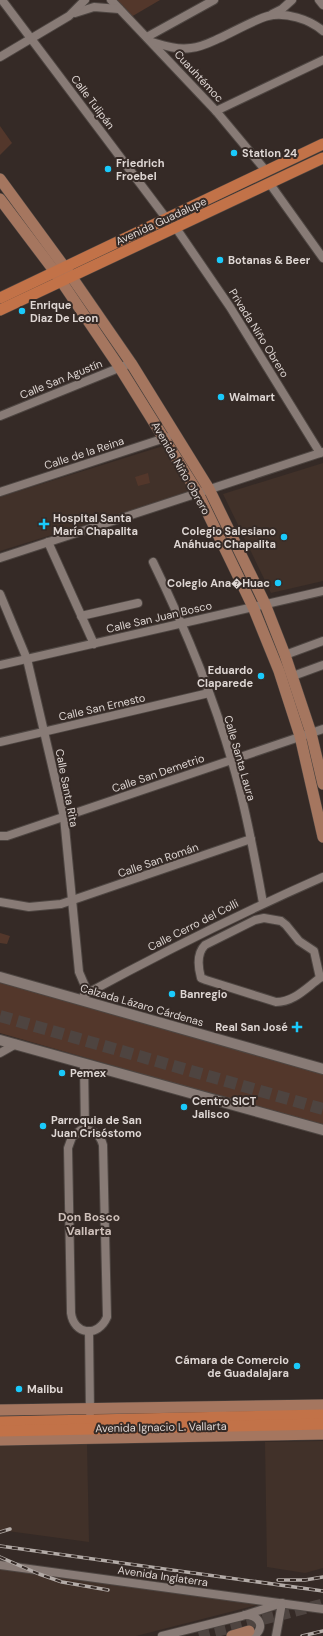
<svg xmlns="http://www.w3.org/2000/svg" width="323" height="1636" viewBox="0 0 323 1636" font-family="'DM Sans',sans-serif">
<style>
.built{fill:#413129}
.green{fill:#53372b}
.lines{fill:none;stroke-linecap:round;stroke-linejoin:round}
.secondary-tunnel{stroke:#4e4440;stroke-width:11;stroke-dasharray:11 5.5;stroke-linecap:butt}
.motorway-tunnel{stroke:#4e4440;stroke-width:12;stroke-dasharray:12 6;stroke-linecap:butt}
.minor-casing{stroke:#4e4642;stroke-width:10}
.tertiary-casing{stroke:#4e4642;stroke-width:12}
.secondary-casing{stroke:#4e4642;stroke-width:12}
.primary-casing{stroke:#4e4642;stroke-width:12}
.minor{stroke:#887b76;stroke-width:8}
.tertiary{stroke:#887b76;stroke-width:10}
.secondary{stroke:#a5765f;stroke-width:11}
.primary{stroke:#c27248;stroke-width:11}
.rail-casing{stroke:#b3aba7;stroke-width:3.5}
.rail{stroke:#352a26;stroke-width:2;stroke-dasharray:6;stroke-linecap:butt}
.poi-dot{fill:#1acafc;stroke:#352a26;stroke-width:1.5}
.labels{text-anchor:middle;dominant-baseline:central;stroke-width:4;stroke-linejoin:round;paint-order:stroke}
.street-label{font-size:11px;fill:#ded6d3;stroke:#352a26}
.poi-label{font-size:11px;font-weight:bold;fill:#ded6d3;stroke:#352a26;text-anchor:start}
.neighbourhood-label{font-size:12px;font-weight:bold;fill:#cec0ba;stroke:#352a26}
</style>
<rect width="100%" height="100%" fill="#352a26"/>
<!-- built -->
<g class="built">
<path d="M 163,446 L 190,492 L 0,551 L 0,497 Z"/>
<path d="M 323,463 L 323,581 L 271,593 L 223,494 Z"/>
<path d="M 323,1441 L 323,1568 L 305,1573 L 267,1567 L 265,1442 Z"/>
<path d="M 87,1444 L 89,1542 L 0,1530 L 0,1446 Z"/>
<path d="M 0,1569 L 258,1602 L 257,1605 L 136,1636 L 0,1636 Z"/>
</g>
<!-- green -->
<g class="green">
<path d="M 117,0 L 160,0 L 131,17 Z"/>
<path d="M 0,126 L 12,143 L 0,155 Z"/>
<path d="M 148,473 L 150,483 L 138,486 L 135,477 Z"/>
<path d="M 0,933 L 10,936 L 7,944 L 0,943 Z"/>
<path d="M 0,982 L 323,1074 L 323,1126 L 0,1033 Z"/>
</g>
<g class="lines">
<!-- secondary-tunnel -->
<path class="secondary-tunnel" d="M 199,1636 L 323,1604"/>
<!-- motorway-tunnel -->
<path class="motorway-tunnel" d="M 0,1016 L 323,1109"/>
<defs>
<g id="minor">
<path d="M 2,0 L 166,218"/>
<path d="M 111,0 L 216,111 L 266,171"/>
<path d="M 319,0 L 323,5"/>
<path d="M 75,13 L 94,7 L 119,9"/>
<path d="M 272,14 L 282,9 L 292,0"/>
<path d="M 147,37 L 214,0"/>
<path d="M 152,42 C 165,46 178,50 191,48 C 202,47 211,42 220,38 C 233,32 256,19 268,16 C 286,12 309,19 323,31"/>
<path d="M 0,57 L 69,16 L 85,0"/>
<path d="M 216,111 L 323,60"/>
<path d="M 270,184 L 323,258"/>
<path d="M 176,228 L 230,307 L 320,453"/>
<path d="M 0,416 L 131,363"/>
<path d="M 0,492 L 168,437"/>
<path d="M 48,542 L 94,644"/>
<path d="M 0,558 L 323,452"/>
<path d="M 153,562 C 188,634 219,709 239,787 C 249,825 256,864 263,903"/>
<path d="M 0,594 L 27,659 L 64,817 L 79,972 L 88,993"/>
<path d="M 81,616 L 138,603"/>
<path d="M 285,655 L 323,641"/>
<path d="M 0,665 L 323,591"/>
<path d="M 293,676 L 323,665"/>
<path d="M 0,742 L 209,693"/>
<path d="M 0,836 L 7,836 L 323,729"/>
<path d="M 0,902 L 29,907 L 61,904 L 251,839"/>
<path d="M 320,978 L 314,951 L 299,941 L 286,925 L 281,921 L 264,918 L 255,920 L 205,945 C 197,953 198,967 201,978 L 206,980 L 276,1002 C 294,1002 306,988 320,978 L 323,977"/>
<path d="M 84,995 C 163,952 241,913 323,877"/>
<path d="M 0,1053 L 16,1044"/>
<path d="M 84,1063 L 85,1130"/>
<path d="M 81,1130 C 92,1129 100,1134 103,1145 L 107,1317 C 98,1338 74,1335 71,1313 L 68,1148 L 72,1137 Z"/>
<path d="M 89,1331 L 90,1413"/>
<path d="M 0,1565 L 323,1609"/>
<path d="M 245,1615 C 259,1615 266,1627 254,1636"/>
<path d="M 162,1636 L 242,1616 L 279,1604"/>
<path d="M 276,1636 L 282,1603"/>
</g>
<g id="tertiary">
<path d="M 0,977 L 323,1069"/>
<path d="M 0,1040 L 323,1130"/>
</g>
<g id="secondary">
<path d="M 0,179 L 71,276 L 131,363 L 209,489 L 265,604 L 285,655 L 311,733 L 323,784"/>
<path d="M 0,199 L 55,272 L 120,368 L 198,493 L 253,607 L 279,671 L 300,736 L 323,837"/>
<path d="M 0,1410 L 323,1405"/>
<path d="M 0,1440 L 323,1434"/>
<path d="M 232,1636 L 249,1631"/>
</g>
<g id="primary">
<path d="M 0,298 L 323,144"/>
<path d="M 0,310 L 323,158"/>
<path d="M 0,1422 L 323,1415"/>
<path d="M 0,1431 L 323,1424"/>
</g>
</defs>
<!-- minor casing -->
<use href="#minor" class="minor-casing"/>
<!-- tertiary casing -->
<use href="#tertiary" class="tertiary-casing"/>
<!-- secondary casing -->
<use href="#secondary" class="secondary-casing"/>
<!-- primary casing -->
<use href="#primary" class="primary-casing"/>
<!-- minor -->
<use href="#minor" class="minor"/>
<!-- tertiary -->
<use href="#tertiary" class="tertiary"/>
<!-- secondary -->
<use href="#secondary" class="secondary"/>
<!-- primary -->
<use href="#primary" class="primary"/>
<defs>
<g id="rail">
<path d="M 0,1532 L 10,1529"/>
<path d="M 0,1546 L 323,1591"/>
<path d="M 0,1557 L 39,1574 L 62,1582 L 108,1590"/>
<path d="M 278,1580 L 305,1580 L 323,1577"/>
<path d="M 302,1636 L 323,1631"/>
</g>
</defs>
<!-- rail casing -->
<use href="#rail" class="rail-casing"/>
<!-- rail -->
<use href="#rail" class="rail"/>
</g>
<!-- markers -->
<g class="poi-dot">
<circle cx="234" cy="153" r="4"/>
<circle cx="108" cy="169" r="4"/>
<circle cx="220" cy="260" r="4"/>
<circle cx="22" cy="311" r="4"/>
<circle cx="221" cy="397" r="4"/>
<path d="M42 518h4v4h4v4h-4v4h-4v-4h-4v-4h4z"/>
<circle cx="284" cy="537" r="4"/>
<circle cx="278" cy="583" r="4"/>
<circle cx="261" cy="676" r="4"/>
<circle cx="172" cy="994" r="4"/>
<path d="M295 1021h4v4h4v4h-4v4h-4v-4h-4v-4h4z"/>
<circle cx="62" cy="1073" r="4"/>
<circle cx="184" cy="1107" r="4"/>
<circle cx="43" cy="1126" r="4"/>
<circle cx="297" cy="1366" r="4"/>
<circle cx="19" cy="1389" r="4"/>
</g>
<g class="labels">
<!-- street labels -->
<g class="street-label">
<text transform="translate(199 76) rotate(47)">Cuauhtémoc</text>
<text transform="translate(93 102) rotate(53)">Calle Tulipán</text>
<text transform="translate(161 221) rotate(-25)">Avenida Guadalupe</text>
<text transform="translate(259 333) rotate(58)">Privada Niño Obrero</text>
<text transform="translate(61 379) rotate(-22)">Calle San Agustín</text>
<text transform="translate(84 453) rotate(-18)">Calle de la Reina</text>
<text transform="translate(181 468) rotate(60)">Avenida Niño Obrero</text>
<text transform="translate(159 617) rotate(-13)">Calle San Juan Bosco</text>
<text transform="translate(102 707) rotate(-13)">Calle San Ernesto</text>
<text transform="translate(240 758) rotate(74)">Calle Santa Laura</text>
<text transform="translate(158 773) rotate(-19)">Calle San Demetrio</text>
<text transform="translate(67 788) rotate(79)">Calle Santa Rita</text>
<text transform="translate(158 860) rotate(-19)">Calle San Román</text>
<text transform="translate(193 925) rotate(-27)">Calle Cerro del Colli</text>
<text transform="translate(142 1005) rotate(16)">Calzada Lázaro Cárdenas</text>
<text transform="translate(161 1427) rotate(-1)">Avenida Ignacio L. Vallarta</text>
<text transform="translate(163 1576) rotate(8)">Avenida Inglaterra</text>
</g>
<!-- poi labels -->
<g class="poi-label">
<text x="242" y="153">Station 24</text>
<text x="116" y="163">Friedrich<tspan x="116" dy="13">Froebel</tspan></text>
<text x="228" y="260">Botanas &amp; Beer</text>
<text x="30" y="305">Enrique<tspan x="30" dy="13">Diaz De Leon</tspan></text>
<text x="229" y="397">Walmart</text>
<text x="53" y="518">Hospital Santa<tspan x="53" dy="13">María Chapalita</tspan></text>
<text x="276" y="531" text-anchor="end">Colegio Salesiano<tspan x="276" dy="13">Anáhuac Chapalita</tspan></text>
<text x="270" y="583" text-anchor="end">Colegio Ana�Huac</text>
<text x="253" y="670" text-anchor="end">Eduardo<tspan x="253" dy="13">Claparede</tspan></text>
<text x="180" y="994">Banregio</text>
<text x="288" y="1027" text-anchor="end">Real San José</text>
<text x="70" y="1073">Pemex</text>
<text x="192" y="1101">Centro SICT<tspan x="192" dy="13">Jalisco</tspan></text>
<text x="51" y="1120">Parroquia de San<tspan x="51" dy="13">Juan Crisóstomo</tspan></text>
<text x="289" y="1360" text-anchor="end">Cámara de Comercio<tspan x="289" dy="13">de Guadalajara</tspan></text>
<text x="27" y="1389">Malibu</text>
</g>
<!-- neighbourhood labels -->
<g class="neighbourhood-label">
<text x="89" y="1217">Don Bosco<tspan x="89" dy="14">Vallarta</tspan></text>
</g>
</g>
</svg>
